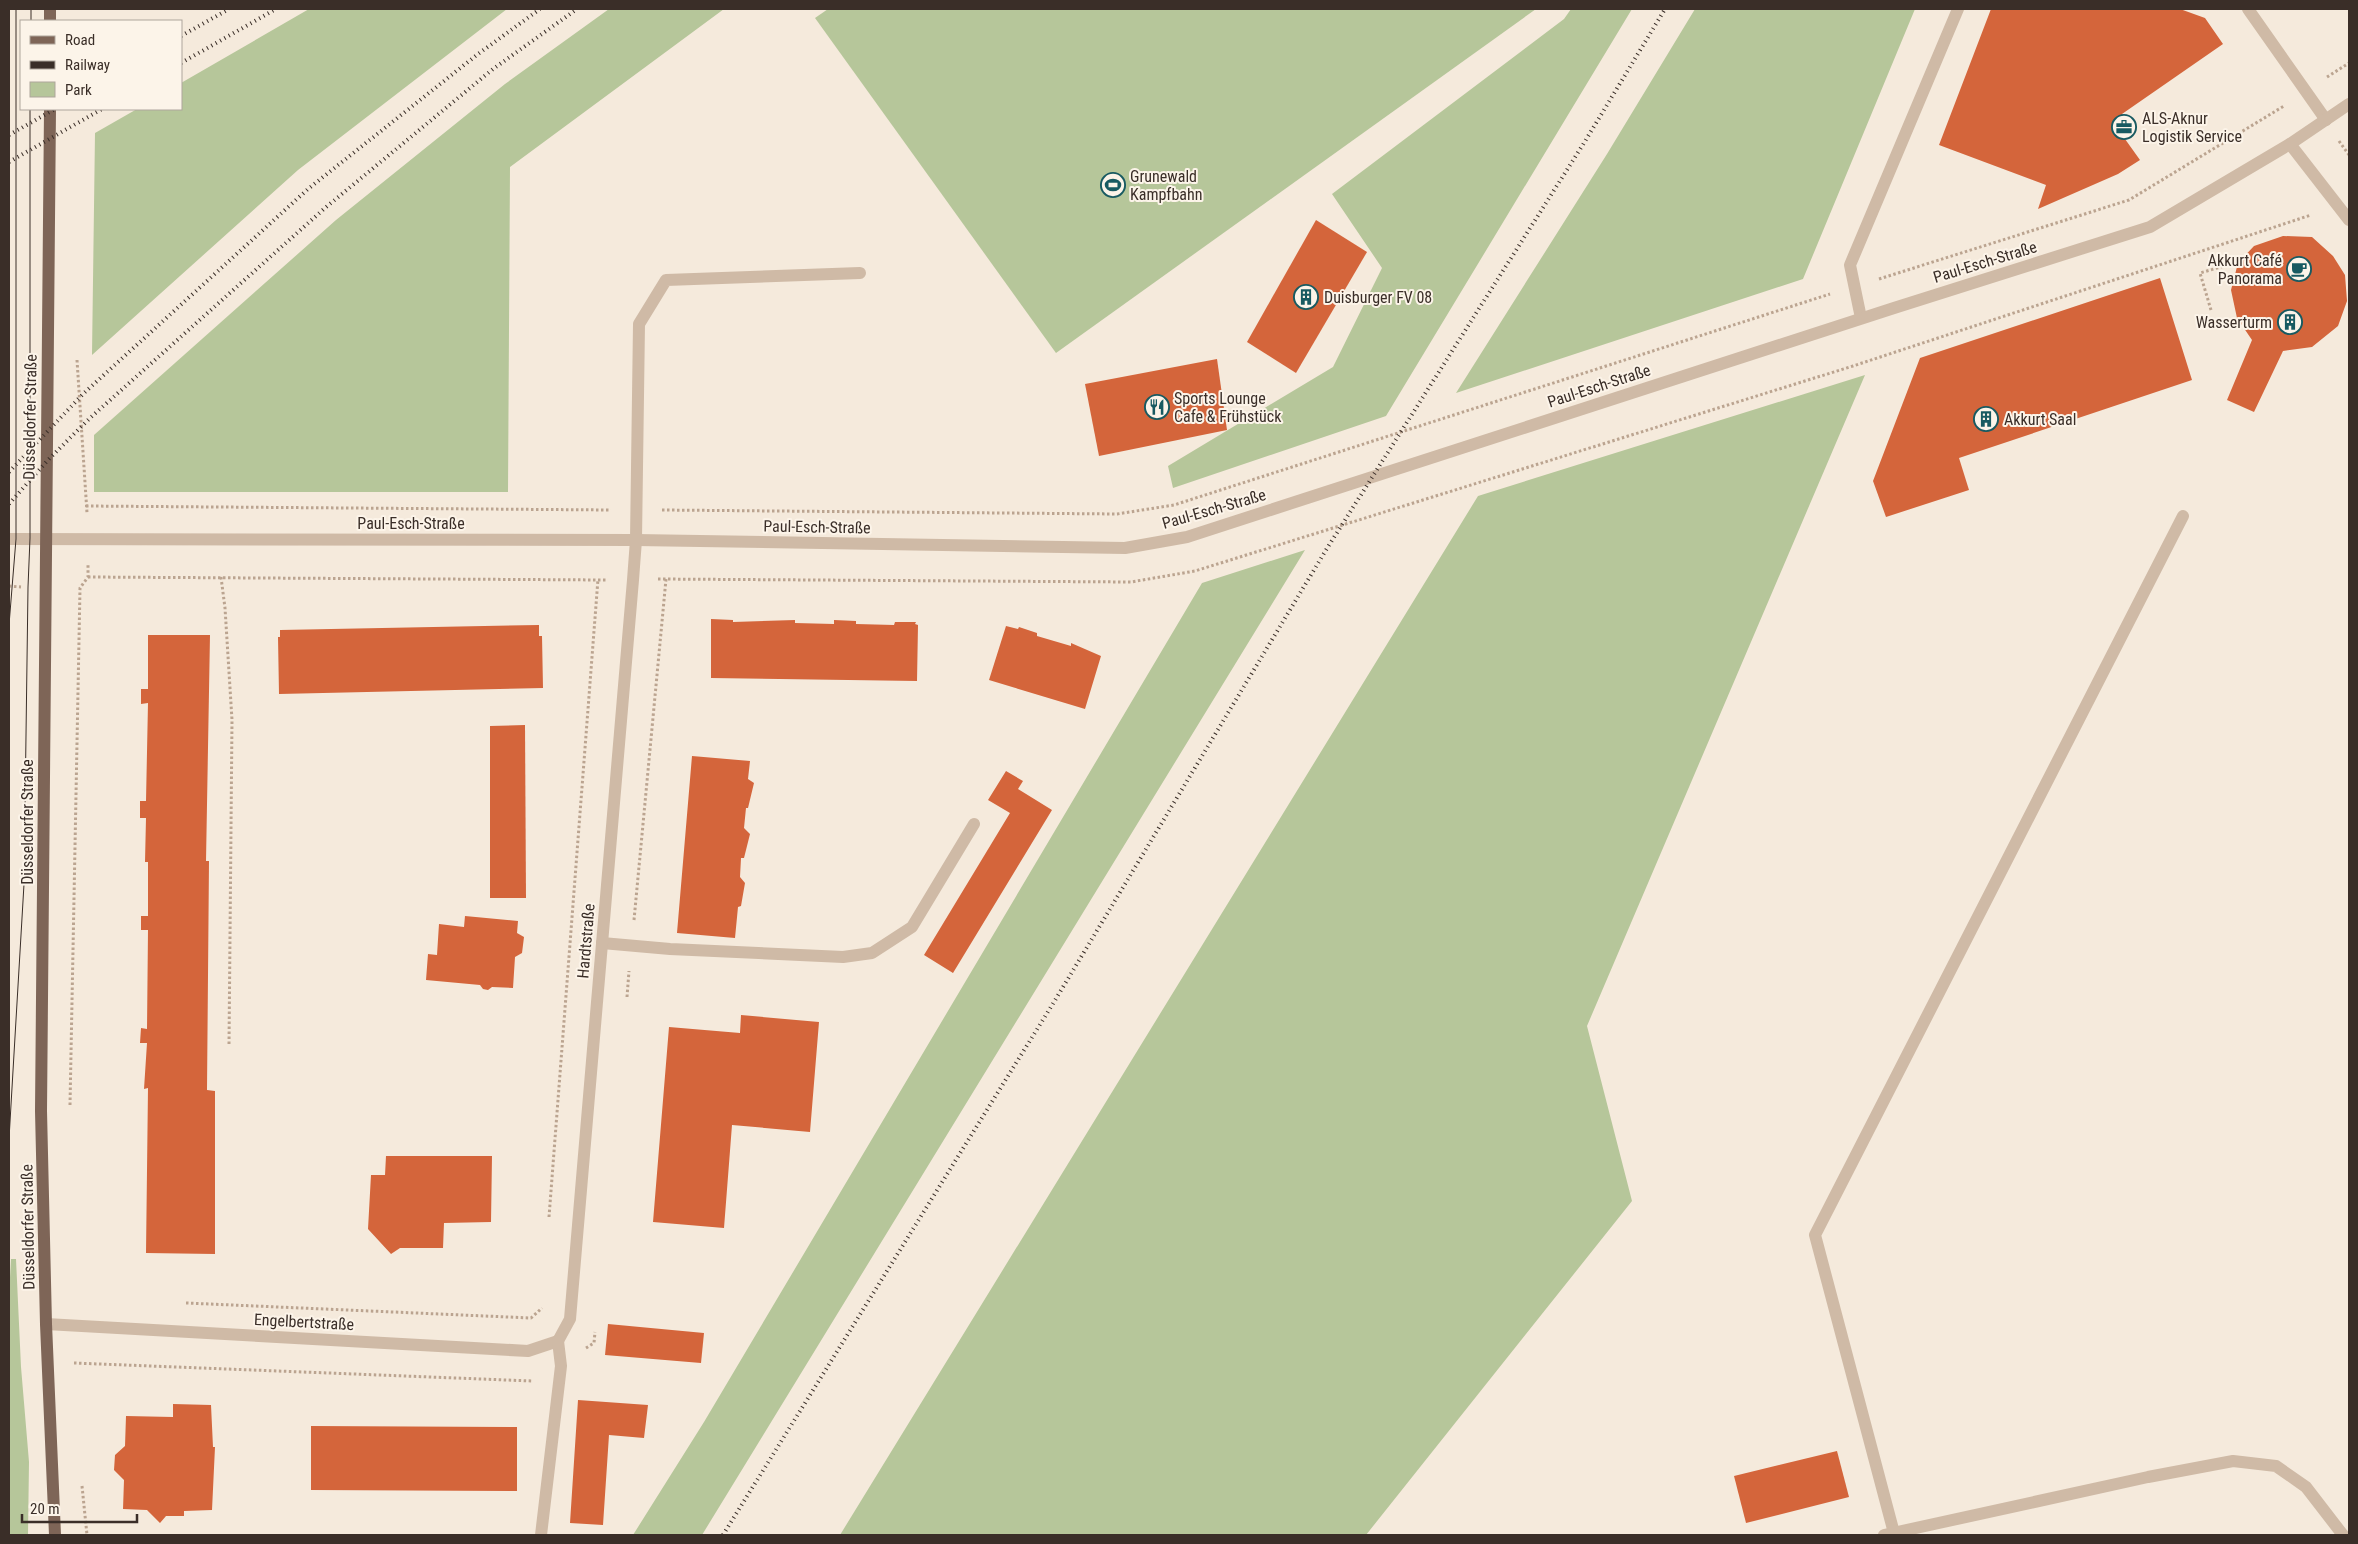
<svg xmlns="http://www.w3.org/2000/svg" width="2358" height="1544" viewBox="0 0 2358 1544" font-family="'Roboto Condensed',sans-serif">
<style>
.green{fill:#b6c69a}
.building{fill:#d4653b}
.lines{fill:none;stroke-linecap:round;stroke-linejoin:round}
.path{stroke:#bba490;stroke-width:3;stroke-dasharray:2.5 2.5;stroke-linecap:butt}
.minor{stroke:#cfbaa6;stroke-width:12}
.major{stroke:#7e6557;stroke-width:12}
.tram{stroke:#3a2e28;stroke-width:1}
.rail{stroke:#3a2e28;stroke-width:4;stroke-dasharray:1 4;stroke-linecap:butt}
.labels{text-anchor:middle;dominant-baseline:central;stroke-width:4;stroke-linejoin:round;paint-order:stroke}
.poi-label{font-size:16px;fill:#3a2e28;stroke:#fcf4e9;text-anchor:start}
.street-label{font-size:16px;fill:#3a2e28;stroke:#fcf4e9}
</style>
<rect width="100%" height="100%" fill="#f5eadc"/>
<!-- green -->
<g class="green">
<path d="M 309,9 L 507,9 L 298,170 L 92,355 L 95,133 L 137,109 L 181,109 L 181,83 Z"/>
<path d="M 609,9 L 724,9 L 510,167 L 508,492 L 94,492 L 94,435 L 336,220 L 505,84 Z"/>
<path d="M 828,9 L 1536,9 L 1056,353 L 815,18 Z"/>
<path d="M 1571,9 L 1632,9 L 1386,416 L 1173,488 L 1168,466 L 1333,367 L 1382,268 L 1332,194 L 1564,19 Z"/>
<path d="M 1695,9 L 1915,9 L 1803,279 L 1456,393 L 1607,154 Z"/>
<path d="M 1865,375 L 1587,1026 L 1632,1201 L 1366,1535 L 840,1535 L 1478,496 Z"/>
<path d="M 1305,550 L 702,1535 L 633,1535 L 704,1422 L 1202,583 Z"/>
<path d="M 11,1259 L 16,1259 L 21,1367 L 29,1462 L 28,1535 L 9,1535 L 9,1296 Z"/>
</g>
<!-- building -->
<g class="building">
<path d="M 1991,9 L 2180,9 L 2205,18 L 2223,44 L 2122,114 L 2134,132 L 2125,139 L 2140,160 L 2118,174 L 2038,209 L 2046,185 L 1939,145 Z"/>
<path d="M 1316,220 L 1367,252 L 1296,373 L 1247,342 Z"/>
<path d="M 2283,236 L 2312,237 L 2333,256 L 2345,275 L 2347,301 L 2338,326 L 2312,347 L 2283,351 L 2254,412 L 2227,400 L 2252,340 L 2237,318 L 2231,290 L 2238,263 L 2254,246 Z"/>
<path d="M 2160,278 L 2192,380 L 1959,458 L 1969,490 L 1886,517 L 1873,481 L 1920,358 Z"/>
<path d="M 1217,359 L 1227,430 L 1099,456 L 1085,384 Z"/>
<path d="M 711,619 L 733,620 L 733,622 L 795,620 L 795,623 L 834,624 L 834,620 L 856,621 L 856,624 L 894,625 L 895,622 L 916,622 L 915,624 L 918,625 L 917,681 L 711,678 Z"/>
<path d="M 539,625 L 539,636 L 542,636 L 543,688 L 279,694 L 278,637 L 280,637 L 280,630 Z"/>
<path d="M 1006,626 L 1018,629 L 1019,627 L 1037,633 L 1037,636 L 1071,646 L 1071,643 L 1101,656 L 1085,709 L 989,680 Z"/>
<path d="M 148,635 L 210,635 L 206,861 L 209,861 L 207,1090 L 215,1091 L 215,1254 L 146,1253 L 148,1088 L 144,1089 L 147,1043 L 140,1043 L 141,1028 L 147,1029 L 148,930 L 141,930 L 141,916 L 148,916 L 148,862 L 145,862 L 146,818 L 140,818 L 140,801 L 146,801 L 148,703 L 141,704 L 141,689 L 148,689 Z"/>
<path d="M 525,725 L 526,898 L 490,898 L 490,726 Z"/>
<path d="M 692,756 L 750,761 L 748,779 L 754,783 L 748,808 L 746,808 L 744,828 L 750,834 L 744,858 L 741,858 L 740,877 L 745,883 L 741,906 L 738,907 L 735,938 L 677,933 Z"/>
<path d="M 1006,771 L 1023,781 L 1018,789 L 1052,810 L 953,973 L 924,955 L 1010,813 L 988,800 Z"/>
<path d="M 465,916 L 518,921 L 517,933 L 524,937 L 522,953 L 515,957 L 513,988 L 492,987 L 488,990 L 483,989 L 480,985 L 426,980 L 428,954 L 437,955 L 439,924 L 464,927 Z"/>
<path d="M 741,1015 L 819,1022 L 810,1132 L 732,1125 L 724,1228 L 653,1222 L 669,1027 L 740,1033 Z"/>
<path d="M 386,1156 L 492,1156 L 491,1222 L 444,1223 L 443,1248 L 400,1248 L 391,1254 L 368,1229 L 371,1175 L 385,1175 Z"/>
<path d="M 608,1324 L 704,1333 L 701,1363 L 605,1355 Z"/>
<path d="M 578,1400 L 648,1405 L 644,1438 L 609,1435 L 603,1525 L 570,1523 Z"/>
<path d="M 173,1404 L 211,1405 L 213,1447 L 215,1447 L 212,1510 L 184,1511 L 184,1516 L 166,1516 L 160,1523 L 147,1510 L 123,1509 L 124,1480 L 114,1470 L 115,1455 L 125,1446 L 126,1416 L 173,1417 Z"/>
<path d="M 311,1426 L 517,1427 L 517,1491 L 311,1490 Z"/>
<path d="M 1837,1451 L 1849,1497 L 1746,1523 L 1734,1476 Z"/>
</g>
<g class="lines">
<!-- path -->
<g class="path">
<path d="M 2327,77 L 2349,63"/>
<path d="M 2339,141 L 2349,155"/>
<path d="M 1879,279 L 2129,200 L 2284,106"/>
<path d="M 2211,310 L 2200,273 L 2231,264"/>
<path d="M 77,360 L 87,513"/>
<path d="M 86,506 L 611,510"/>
<path d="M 662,510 L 1117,514 L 1174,505 L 1830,294"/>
<path d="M 88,577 L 607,580"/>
<path d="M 221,577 L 225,608 L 232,720 L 229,1045"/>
<path d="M 658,579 L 1131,582 L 1195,571 L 1853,366 L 2311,215"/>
<path d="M 9,586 L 21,587"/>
<path d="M 634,920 L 666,579"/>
<path d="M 627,997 L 629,971"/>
<path d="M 70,1105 L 80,588 L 88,577 L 88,564"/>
<path d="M 549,1217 L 598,579"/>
<path d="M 186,1303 L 531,1318 L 542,1308"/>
<path d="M 586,1348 L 594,1343 L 595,1332"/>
<path d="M 74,1363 L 532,1381"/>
<path d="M 82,1486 L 87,1535"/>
</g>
<!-- minor -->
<g class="minor">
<path d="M 2248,9 L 2326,120"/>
<path d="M 2290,144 L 2349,220"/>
<path d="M 1861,318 L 1850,265 L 1958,9"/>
<path d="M 9,539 L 636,540 L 1125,548 L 1187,537 L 1894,308 L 2150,227 L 2290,144 L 2349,104"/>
<path d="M 602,943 L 670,949 L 843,957 L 872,953 L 912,927 L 974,824"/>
<path d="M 46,1324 L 528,1351 L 558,1341"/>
<path d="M 558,1341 L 570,1319 L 633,580 L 636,540 L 639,324 L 666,280 L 860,273"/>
<path d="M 1894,1533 L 1815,1235 L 2183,516"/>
<path d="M 541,1535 L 561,1366 L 558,1341"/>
<path d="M 1884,1535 L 2148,1477 L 2233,1461 L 2276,1466 L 2306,1487 L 2343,1535"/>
</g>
<!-- major -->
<g class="major">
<path d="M 50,21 L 50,9"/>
<path d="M 50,109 L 41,1111 L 46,1324 L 55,1535"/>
</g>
<!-- tram -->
<g class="tram">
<path d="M 31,21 L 31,9"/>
<path d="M 9,625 L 16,539 L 16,9"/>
<path d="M 9,1139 L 24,884 L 28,587 L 30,538 L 30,109"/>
</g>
<!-- rail -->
<g class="rail">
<path d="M 181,36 L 229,9"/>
<path d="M 181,63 L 276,9"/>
<path d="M 9,135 L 55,109"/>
<path d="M 9,162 L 102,109"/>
<path d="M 9,472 L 84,393 L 308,189 L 478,54 L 540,9"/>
<path d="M 9,504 L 48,460 L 90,418 L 325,208 L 493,69 L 577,9"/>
<path d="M 723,1535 L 1054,1002 L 1326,550 L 1584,143 L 1665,9"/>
</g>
</g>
<!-- icons -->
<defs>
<symbol id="office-ring" viewBox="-11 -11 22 22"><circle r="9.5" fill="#fcf4e9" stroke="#185a61" stroke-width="1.5"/><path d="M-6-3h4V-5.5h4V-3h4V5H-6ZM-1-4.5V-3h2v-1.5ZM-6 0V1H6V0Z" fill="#185a61"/></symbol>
<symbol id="stadium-ring" viewBox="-11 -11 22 22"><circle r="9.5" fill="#fcf4e9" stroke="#185a61" stroke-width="1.5"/><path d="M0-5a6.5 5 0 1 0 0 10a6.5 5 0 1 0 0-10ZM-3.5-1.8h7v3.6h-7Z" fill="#185a61"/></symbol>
<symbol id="cafe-ring" viewBox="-11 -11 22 22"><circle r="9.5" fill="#fcf4e9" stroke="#185a61" stroke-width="1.5"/><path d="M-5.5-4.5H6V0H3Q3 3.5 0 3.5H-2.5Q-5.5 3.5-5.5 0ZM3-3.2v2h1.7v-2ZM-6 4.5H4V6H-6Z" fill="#185a61"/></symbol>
<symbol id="building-ring" viewBox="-11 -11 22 22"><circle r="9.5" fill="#fcf4e9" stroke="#185a61" stroke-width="1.5"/><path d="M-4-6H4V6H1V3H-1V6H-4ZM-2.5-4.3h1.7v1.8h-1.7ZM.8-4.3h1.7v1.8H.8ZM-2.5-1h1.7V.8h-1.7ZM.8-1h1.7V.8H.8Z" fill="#185a61"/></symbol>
<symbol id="restaurant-ring" viewBox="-11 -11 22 22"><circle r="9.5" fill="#fcf4e9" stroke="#185a61" stroke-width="1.5"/><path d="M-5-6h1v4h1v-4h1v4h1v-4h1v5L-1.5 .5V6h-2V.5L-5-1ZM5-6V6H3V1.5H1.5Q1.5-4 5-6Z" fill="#185a61"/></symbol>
</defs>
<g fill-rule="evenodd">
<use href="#office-ring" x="2110" y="113" width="28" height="28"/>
<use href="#stadium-ring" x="1099" y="171" width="28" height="28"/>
<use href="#cafe-ring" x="2285" y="255" width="28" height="28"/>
<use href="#building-ring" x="1292" y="283" width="28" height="28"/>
<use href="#building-ring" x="2276" y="308" width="28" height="28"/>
<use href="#restaurant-ring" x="1143" y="393" width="28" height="28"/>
<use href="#building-ring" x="1972" y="405" width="28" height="28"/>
</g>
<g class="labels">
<!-- poi labels -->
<g class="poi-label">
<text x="2142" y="118">ALS-Aknur<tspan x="2142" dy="18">Logistik Service</tspan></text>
<text x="1130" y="176">Grunewald<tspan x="1130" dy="18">Kampfbahn</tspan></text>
<text x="2282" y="260" text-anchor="end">Akkurt Café<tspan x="2282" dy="18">Panorama</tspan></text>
<text x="1324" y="297">Duisburger FV 08</text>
<text x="2272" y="322" text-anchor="end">Wasserturm</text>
<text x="1174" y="398">Sports Lounge<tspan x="1174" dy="18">Cafe &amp; Frühstück</tspan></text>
<text x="2004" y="419">Akkurt Saal</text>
</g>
<!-- street labels -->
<g class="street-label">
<text transform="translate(1985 262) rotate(-17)">Paul-Esch-Straße</text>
<text transform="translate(1599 386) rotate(-18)">Paul-Esch-Straße</text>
<text transform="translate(30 417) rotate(-89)">Düsseldorfer Straße</text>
<text transform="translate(1214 509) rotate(-16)">Paul-Esch-Straße</text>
<text x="411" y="523">Paul-Esch-Straße</text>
<text transform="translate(817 527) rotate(1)">Paul-Esch-Straße</text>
<text transform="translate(27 822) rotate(-90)">Düsseldorfer Straße</text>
<text transform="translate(586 941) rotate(-85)">Hardtstraße</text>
<text transform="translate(28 1227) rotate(-91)">Düsseldorfer Straße</text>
<text transform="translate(304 1322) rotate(3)">Engelbertstraße</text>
</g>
</g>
<!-- border -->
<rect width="2358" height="1544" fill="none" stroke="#3a2e28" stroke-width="20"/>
<!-- legend -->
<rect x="20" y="20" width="162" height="90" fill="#fcf4e9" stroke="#aea59c"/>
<rect x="30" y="36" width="25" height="8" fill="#7e6557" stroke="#aea59c"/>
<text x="65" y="45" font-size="15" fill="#3a2e28">Road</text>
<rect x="30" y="61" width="25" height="8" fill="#3a2e28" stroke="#aea59c"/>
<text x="65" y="70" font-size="15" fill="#3a2e28">Railway</text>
<rect x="30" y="82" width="25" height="15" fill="#b6c69a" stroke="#aea59c"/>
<text x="65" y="95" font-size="15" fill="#3a2e28">Park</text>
<!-- scale -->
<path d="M22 1514v8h115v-8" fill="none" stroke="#3a2e28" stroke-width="2.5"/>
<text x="30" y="1514" font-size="15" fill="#3a2e28" stroke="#fcf4e9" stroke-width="4" paint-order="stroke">20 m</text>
</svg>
